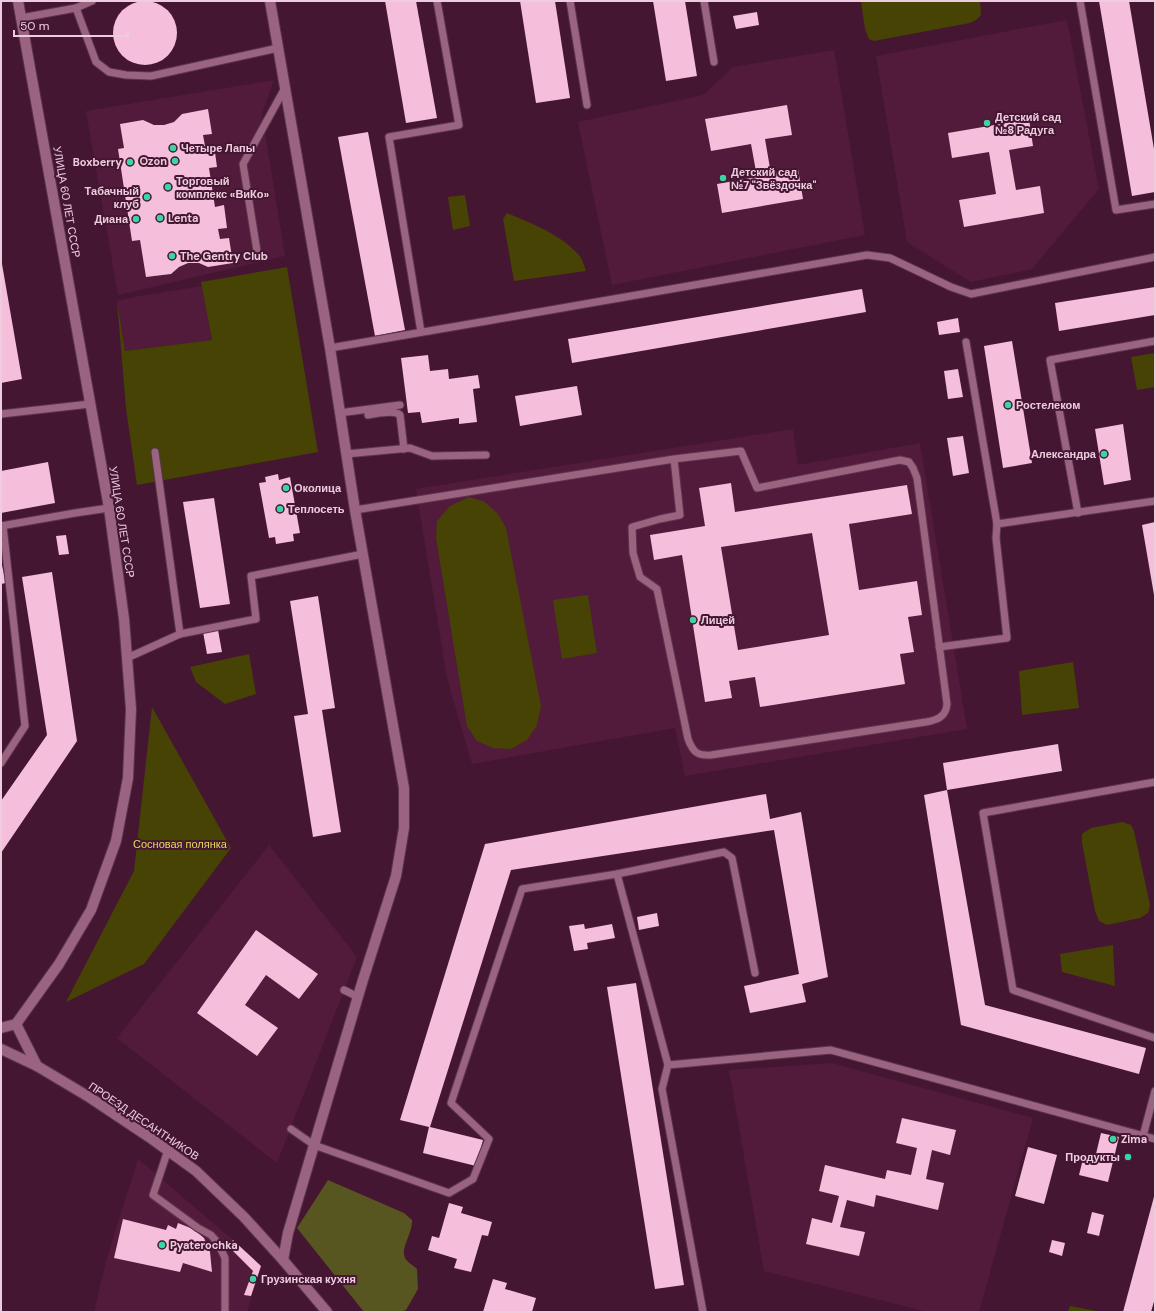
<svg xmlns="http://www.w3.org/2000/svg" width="1156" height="1313" viewBox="0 0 1156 1313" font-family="'DM Sans',sans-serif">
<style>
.built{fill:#521b3c}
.green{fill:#464304}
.forest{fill:#575520}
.building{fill:#f5beda;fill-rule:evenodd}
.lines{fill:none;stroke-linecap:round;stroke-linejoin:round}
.service-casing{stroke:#5c354d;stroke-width:9}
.minor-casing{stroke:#5c354d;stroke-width:12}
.tertiary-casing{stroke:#5c354d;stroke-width:12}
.service{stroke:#9a6380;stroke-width:7}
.minor{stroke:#9a6380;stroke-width:10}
.tertiary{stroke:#9a6380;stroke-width:10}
.poi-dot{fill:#3dd4a3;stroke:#451632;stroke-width:1.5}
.labels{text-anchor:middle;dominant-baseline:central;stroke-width:4;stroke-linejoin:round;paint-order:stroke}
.poi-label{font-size:11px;font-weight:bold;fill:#edcddd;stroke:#451632;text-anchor:start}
.street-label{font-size:11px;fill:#edcddd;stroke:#451632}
.park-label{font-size:11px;fill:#e3dd59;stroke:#451632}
</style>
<rect width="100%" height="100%" fill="#451632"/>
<!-- built -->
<g class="built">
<path d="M 1067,20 L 1099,189 L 1032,269 L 971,282 L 907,242 L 876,56 Z"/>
<path d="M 834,50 L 865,235 L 612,285 L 578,122 L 703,95 L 733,67 Z"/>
<path d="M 274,80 L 262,114 L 285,256 L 118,295 L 86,111 Z"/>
<path d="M 202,286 L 212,340 L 125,351 L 117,301 L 134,297 Z"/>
<path d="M 793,429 L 798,465 L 920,443 L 967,729 L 685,776 L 675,728 L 472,764 L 447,678 L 416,489 Z"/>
<path d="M 269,845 L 357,957 L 277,1163 L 117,1038 Z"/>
<path d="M 832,1063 L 1033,1118 L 979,1312 L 928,1312 L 764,1271 L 729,1070 Z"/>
<path d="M 138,1159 L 233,1240 L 261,1266 L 247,1312 L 94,1312 L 106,1261 Z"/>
</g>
<!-- green -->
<g class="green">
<path d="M 861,1 L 980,1 L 981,15 L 976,20 L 970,23 L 874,41 L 869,39 L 865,29 Z"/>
<path d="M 465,195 L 470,226 L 453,230 L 448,197 Z"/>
<path d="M 507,213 C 531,223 560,234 578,254 C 582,258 584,265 586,271 L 514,281 L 503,219 Z"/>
<path d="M 287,267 L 318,452 L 137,485 L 126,408 L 117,301 L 125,351 L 212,340 L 201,282 Z"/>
<path d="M 1155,353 L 1155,387 L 1137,390 L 1131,357 Z"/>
<path d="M 469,497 L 485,502 L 498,514 L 506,528 L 541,706 L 537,725 L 527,740 L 511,749 L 493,748 L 477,741 L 467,726 L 436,538 L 437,521 L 450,506 Z"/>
<path d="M 588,595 L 597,653 L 562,659 L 553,600 Z"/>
<path d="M 249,654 L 256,694 L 225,704 L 196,682 L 190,667 Z"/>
<path d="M 1073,662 L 1079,708 L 1022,715 L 1019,671 Z"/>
<path d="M 152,707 L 231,848 L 144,964 L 66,1002 L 134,871 Z"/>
<path d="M 1122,822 L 1131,825 L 1134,831 L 1150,905 L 1148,913 L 1140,918 L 1107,925 L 1099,921 L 1095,911 L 1082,843 L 1082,834 L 1091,828 Z"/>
<path d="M 1113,945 L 1115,986 L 1062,972 L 1060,954 Z"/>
<path d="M 1070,1306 L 1102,1312 L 1068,1312 Z"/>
</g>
<!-- forest -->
<path class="forest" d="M 328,1180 L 404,1213 L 412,1220 C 413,1233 400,1248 405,1258 C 407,1262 414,1266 417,1269 L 418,1289 L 406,1310 L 400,1312 L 364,1312 L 297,1228 Z"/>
<!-- building -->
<g class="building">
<path d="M 385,1 L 416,1 L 437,118 L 406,123 Z"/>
<path d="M 520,1 L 555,1 L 570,98 L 536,103 Z"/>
<path d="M 653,1 L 685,1 L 697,76 L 666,81 Z"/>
<path d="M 1099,1 L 1129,1 L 1155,155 L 1155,192 L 1132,196 Z"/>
<circle cx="145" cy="33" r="32"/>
<path d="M 757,12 L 759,25 L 736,29 L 733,16 Z"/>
<path d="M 787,105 L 792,135 L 765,139 L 771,174 L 798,169 L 803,199 L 722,213 L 717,184 L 757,177 L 751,144 L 711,151 L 705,119 Z"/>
<path d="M 208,109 L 212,134 L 203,135 L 205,146 L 214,145 L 217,167 L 209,168 L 215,207 L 224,205 L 227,228 L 218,229 L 220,239 L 229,238 L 233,263 L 208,267 L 199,263 L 188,263 L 179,267 L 171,274 L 146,277 L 140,240 L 132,241 L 118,149 L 124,148 L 120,124 L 143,120 L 154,125 L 164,125 L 174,122 L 182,114 Z"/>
<path d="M 1029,119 L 1033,146 L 1009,150 L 1016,190 L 1040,186 L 1044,213 L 964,227 L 959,200 L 996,194 L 989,152 L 952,158 L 948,133 Z"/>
<path d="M 368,132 L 405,330 L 375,336 L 338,137 Z"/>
<path d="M 2,264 L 22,379 L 1,383 L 1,265 Z"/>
<path d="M 1155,287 L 1155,315 L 1059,331 L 1055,303 Z"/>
<path d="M 862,289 L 866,312 L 572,363 L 568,339 Z"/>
<path d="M 958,318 L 960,332 L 939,335 L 937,322 Z"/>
<path d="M 1012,341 L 1032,463 L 1003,468 L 984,346 Z"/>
<path d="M 428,355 L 430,371 L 448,369 L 449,379 L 478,375 L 480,388 L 473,389 L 477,422 L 459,424 L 459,418 L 422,423 L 420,412 L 408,413 L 401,358 Z"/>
<path d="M 958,369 L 963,397 L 948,399 L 944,371 Z"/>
<path d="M 577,386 L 582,415 L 520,426 L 515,396 Z"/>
<path d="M 1123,424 L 1131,480 L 1104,485 L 1095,429 Z"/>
<path d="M 963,436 L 969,473 L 953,476 L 947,438 Z"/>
<path d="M 48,462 L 55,503 L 1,513 L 1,471 Z"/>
<path d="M 278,474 L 279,480 L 290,477 L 300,533 L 293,534 L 294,541 L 276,544 L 275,537 L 269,538 L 259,483 L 266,482 L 265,477 Z"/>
<path d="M 731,483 L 735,512 L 907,485 L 912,514 L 849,524 L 859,590 L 917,581 L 922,615 L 908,617 L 914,652 L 900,654 L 905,684 L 760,707 L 755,677 L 729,681 L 732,698 L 705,702 L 682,555 L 654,560 L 650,535 L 705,526 L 699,488 ZM 812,533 L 829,635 L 738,650 L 721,547 Z"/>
<path d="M 214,498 L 230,604 L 200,608 L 183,502 Z"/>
<path d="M 1155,522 L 1155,595 L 1154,595 L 1142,525 Z"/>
<path d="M 66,535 L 69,554 L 59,555 L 56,536 Z"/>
<path d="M 1,561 L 6,583 L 1,584 Z"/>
<path d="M 52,572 L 77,741 L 1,853 L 1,801 L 47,735 L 22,577 Z"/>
<path d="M 318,596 L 335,708 L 322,710 L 341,832 L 313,837 L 294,716 L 308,714 L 290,601 Z"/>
<path d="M 218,630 L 222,652 L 207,654 L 203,632 Z"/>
<path d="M 1058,744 L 1062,771 L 947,790 L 943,763 Z"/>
<path d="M 947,790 L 985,1005 L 1146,1048 L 1139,1074 L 961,1025 L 924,795 Z"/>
<path d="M 766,794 L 770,819 L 801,812 L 828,977 L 802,984 L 806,1002 L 750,1013 L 744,986 L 799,974 L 774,830 L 511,870 L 430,1127 L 483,1140 L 476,1166 L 423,1153 L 429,1127 L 400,1120 L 485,844 Z"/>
<path d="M 657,913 L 659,926 L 639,930 L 637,917 Z"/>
<path d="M 584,924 L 585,929 L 612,924 L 615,938 L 587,943 L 588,949 L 574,951 L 569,926 Z"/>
<path d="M 256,930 L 318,974 L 299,999 L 266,975 L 245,1005 L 278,1028 L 257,1056 L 197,1013 Z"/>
<path d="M 636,983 L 684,1285 L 655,1289 L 607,987 Z"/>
<path d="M 902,1118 L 956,1130 L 950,1155 L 932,1150 L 926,1179 L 944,1183 L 938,1210 L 876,1195 L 874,1207 L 847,1200 L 840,1227 L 865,1232 L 859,1256 L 806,1244 L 812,1218 L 832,1223 L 839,1196 L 819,1191 L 825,1165 L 885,1179 L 887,1170 L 911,1175 L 917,1148 L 896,1143 Z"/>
<path d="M 1101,1133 L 1119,1137 L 1108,1182 L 1079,1175 L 1084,1155 L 1095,1158 Z"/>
<path d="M 1028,1147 L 1057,1155 L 1044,1204 L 1015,1196 Z"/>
<path d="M 1155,1193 L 1155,1298 L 1151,1312 L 1123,1312 Z"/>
<path d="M 449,1203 L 463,1207 L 461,1213 L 492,1222 L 488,1236 L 482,1235 L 471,1272 L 454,1268 L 457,1259 L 428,1250 L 432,1236 L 439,1238 Z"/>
<path d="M 1092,1212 L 1104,1215 L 1099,1236 L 1087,1233 Z"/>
<path d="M 123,1219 L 166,1230 L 168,1225 L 176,1229 L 178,1223 L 193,1229 L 204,1238 L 210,1252 L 212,1272 L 183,1263 L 180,1272 L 114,1258 Z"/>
<path d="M 233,1240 L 261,1266 L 251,1296 L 244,1295 L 253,1271 L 228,1246 Z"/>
<path d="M 1052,1240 L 1065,1243 L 1062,1256 L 1049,1252 Z"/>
<path d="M 493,1279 L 507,1283 L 505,1289 L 536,1298 L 532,1312 L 525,1311 L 525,1312 L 483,1312 Z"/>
</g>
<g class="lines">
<defs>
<g id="service">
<path d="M 570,1 L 587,105"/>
<path d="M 704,1 L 714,62"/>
<path d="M 1080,1 L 1116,210 L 1155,204"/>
<path d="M 76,8 L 96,62 L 109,72 L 126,75 L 151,76 L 278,48"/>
<path d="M 21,18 L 76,8 L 92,1"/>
<path d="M 257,251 L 243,164 L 285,88"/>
<path d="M 421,332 L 389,137 L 459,125 L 437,1"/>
<path d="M 966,342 L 997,524 L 1155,501"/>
<path d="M 330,348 L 487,321 L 867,255 L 890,258 L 951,287 L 971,294 L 1155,257"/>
<path d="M 339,413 L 400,405"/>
<path d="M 1,414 L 90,404"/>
<path d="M 368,415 C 377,414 393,409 400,415 L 404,449"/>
<path d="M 155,452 L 180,634"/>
<path d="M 346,454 L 410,448 L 432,456 L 486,455"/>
<path d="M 355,510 L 674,459 L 741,451 L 757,488 L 900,460 L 909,462 L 913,468 L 917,478 L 947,704 C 946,717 937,720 926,722 L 711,755 C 697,756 693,752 688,739 L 657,589 L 640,577 L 633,553 L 632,527 L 660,519 L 680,515 L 674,459"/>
<path d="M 1078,513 L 1050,360 L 1155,341"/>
<path d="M 1,526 L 75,513 L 109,508"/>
<path d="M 939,647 L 1007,638 L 996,538 L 997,524"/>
<path d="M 127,658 L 180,634 L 256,619 L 251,576 L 363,554"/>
<path d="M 1,763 L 25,726 L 3,526"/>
<path d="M 1155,782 L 983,813 L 1013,990 L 1155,1038"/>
<path d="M 617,874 L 668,1065"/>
<path d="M 344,990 L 358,997"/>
<path d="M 291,1129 L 314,1145 L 449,1193 L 473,1179 L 489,1139 L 451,1103 L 522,889 L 617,874 L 724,852 L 732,858 L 755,973"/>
<path d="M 1143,1136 L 1155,1091"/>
<path d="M 168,1150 L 153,1195 L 198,1228 L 211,1235 L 218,1243 L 225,1258 L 225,1312"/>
<path d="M 703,1312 L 662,1089 L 668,1065 L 831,1050 L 1155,1139"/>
</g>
<g id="minor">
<path d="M 270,1 L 330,348 L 355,510 L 404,788 L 404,828 L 396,876 L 362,983 L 288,1233 L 283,1260"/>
<path d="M 1,1028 L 16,1024"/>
<path d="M 1,1049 L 37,1066"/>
</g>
<path id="tertiary" d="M 18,1 L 109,508 L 124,619 L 131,709 L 128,778 L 116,841 L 91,910 L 59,964 L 16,1024 L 37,1066 L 89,1097 L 149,1137 L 196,1171 L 244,1217 L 283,1260 L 327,1312"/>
</defs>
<!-- service casing -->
<use href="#service" class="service-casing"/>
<!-- minor casing -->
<use href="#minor" class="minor-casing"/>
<!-- tertiary casing -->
<use href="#tertiary" class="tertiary-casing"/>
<!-- service -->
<use href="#service" class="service"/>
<!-- minor -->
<use href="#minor" class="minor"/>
<!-- tertiary -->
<use href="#tertiary" class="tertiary"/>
</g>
<!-- markers -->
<g class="poi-dot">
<circle cx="987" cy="123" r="4"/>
<circle cx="173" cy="148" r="4"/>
<circle cx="175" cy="161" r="4"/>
<circle cx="130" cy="162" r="4"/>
<circle cx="723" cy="178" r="4"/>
<circle cx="168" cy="187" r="4"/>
<circle cx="147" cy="197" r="4"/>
<circle cx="160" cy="218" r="4"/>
<circle cx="136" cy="219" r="4"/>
<circle cx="172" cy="256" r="4"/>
<circle cx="1008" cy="405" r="4"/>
<circle cx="1104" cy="454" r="4"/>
<circle cx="286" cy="488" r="4"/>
<circle cx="280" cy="509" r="4"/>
<circle cx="693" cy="620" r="4"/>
<circle cx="1113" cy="1139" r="4"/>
<circle cx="1128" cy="1157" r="4"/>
<circle cx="162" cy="1245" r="4"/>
<circle cx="253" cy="1279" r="4"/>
</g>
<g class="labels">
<!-- poi labels -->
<g class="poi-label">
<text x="995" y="117">Детский сад<tspan x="995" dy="13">№8 Радуга</tspan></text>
<text x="181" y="148">Четыре Лапы</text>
<text x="167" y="161" text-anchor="end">Ozon</text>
<text x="122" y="162" text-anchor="end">Boxberry</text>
<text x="731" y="172">Детский сад<tspan x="731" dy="13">№7 "Звёздочка"</tspan></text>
<text x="176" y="181">Торговый<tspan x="176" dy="13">комплекс «ВиКо»</tspan></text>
<text x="139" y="191" text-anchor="end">Табачный<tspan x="139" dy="13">клуб</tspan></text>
<text x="168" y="218">Lenta</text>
<text x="128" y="219" text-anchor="end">Диана</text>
<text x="180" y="256">The Gentry Club</text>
<text x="1016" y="405">Ростелеком</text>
<text x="1096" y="454" text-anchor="end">Александра</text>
<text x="294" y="488">Околица</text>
<text x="288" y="509">Теплосеть</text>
<text x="701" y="620">Лицей</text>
<text x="1121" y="1139">Zima</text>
<text x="1120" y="1157" text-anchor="end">Продукты</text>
<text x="170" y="1245">Pyaterochka</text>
<text x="261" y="1279">Грузинская кухня</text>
</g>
<!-- street labels -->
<g class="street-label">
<text transform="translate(67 202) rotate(80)">УЛИЦА 60 ЛЕТ СССР</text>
<text transform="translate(122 522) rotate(81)">УЛИЦА 60 ЛЕТ СССР</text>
<text transform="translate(144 1121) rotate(34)">ПРОЕЗД ДЕСАНТНИКОВ</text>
</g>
<!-- park labels -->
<g class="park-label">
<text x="180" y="844">Сосновая полянка</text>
</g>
</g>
<!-- border -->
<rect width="1156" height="1313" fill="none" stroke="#edcddd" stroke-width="4"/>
<!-- scale -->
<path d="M14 30v6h114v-6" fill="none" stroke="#edcddd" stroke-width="2"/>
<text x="20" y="30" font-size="12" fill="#edcddd" stroke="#451632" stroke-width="3" paint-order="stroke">50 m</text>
</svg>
